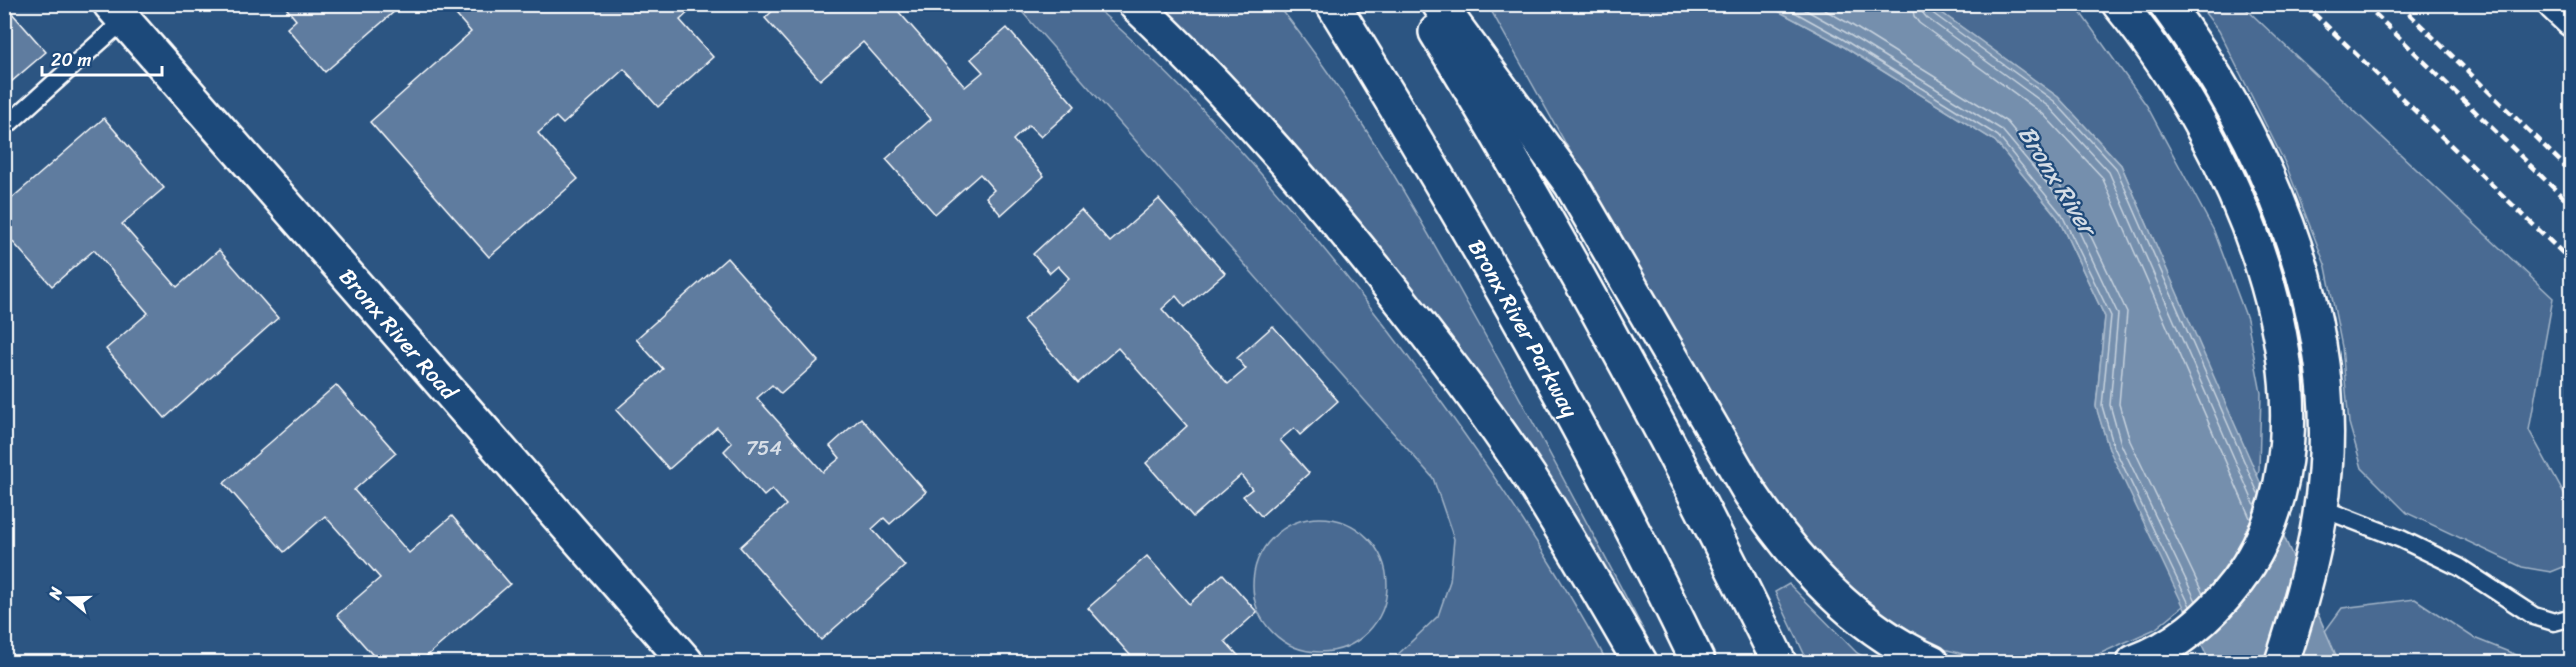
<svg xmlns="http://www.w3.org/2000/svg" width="2576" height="667" viewBox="0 0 2576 667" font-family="Sriracha,sans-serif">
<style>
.green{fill:#486b92;stroke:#a4b5c8;stroke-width:1.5}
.water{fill:#748fad;stroke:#acbcce;stroke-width:1.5}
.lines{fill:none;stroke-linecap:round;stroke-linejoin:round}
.shore{stroke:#c7d2de;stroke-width:1.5}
.building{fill:#5e7c9f;stroke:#fff;stroke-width:1.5}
.lane-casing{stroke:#fff;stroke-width:21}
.street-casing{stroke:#fff;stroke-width:38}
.secondary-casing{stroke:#fff;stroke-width:38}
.highway-casing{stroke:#fff;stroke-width:38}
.lane{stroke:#1f4a7a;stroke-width:16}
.street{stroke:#1f4a7a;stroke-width:33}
.secondary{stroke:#1f4a7a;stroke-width:33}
.highway{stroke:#1f4a7a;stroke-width:33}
.rail{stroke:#fff;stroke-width:4.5;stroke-dasharray:9 4.5;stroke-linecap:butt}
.labels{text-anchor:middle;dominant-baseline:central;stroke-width:4.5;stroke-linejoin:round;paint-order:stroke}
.number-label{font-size:20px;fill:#d7dee7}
.street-label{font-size:22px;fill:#fff;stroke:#1f4a7a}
.water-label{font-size:24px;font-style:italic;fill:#d5dde6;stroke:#1f4a7a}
</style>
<rect width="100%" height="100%" fill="#2c5582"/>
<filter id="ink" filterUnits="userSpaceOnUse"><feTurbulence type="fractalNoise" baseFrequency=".0167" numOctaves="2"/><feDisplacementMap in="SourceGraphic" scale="12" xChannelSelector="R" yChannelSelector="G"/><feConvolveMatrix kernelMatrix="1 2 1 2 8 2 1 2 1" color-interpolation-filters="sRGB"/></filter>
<g filter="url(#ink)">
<!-- green -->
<g class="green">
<path d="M 1016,5 L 1093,5 C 1202,99 1297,212 1385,326 C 1466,433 1544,544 1607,662 L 1390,662 L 1438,616 L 1450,581 L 1454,539 L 1433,478 Z"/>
<path d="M 1155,5 L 1278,5 C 1351,97 1410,200 1467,303 C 1534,422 1597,541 1660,662 L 1651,662 L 1601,576 Z"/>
<path d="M 1488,5 L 1767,5 L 1838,43 L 1995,141 L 2058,218 L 2105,317 L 2096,406 L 2109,449 L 2207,363 L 2121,165 L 2058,97 L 1931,5 L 2075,5 L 2147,106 L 2214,231 L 2247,319 L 2261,393 L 2259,470 L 2244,530 L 2199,593 L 2155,629 L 2081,662 L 1996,662 L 1935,647 L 1884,613 L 1821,563 L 1765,489 L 1683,353 Z"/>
<path d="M 2199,5 L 2242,5 L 2553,298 L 2529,430 L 2571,507 L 2571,564 L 2551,572 L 2522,567 L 2407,513 L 2362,468 L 2349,423 L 2342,347 L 2326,267 L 2286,165 L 2219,31 Z"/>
<circle cx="1320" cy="585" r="67"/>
<path d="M 1789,584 L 1857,653 L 1873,662 L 1808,662 L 1775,592 Z"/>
<path d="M 2415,599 L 2474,638 L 2534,662 L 2308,662 L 2312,649 L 2342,608 Z"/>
</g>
<!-- water -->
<path class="water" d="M 1767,5 L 1931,5 L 2058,97 L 2121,165 L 2339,662 L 2210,662 L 2109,449 L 2096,407 L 2105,317 L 2058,218 L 1995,141 L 1838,43 Z"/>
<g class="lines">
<!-- shore -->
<g class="shore">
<path d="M 1780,4 L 1841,38 L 1998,136 L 2062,215 L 2111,316 L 2102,406 L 2114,447 L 2190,606"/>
<path d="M 1795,4 L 1845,32 L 2002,130 L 2069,210 L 2118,314 L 2110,405 L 2121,444 L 2196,601"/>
<path d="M 1814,4 L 1850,24 L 2007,122 L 2076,205 L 2127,312 L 2119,404 L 2130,441 L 2203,594"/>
<path d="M 1912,4 L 1914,16 L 1919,23 L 2043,114 L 2102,177 L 2250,518"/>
<path d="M 1921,4 L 1922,12 L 1927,18 L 2049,107 L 2109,172 L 2255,506"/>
<path d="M 1929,4 L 1931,12 L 2054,101 L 2116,168 L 2258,493"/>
</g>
</g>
<!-- building -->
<g class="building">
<path d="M 4,4 L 46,52 L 4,88 Z"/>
<path d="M 283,4 L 403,4 L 325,72 L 287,28 L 296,20 Z"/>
<path d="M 453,4 L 697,4 L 680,20 L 713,57 L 658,107 L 624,69 L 563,124 L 556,117 L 538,133 L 578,179 L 489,257 L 370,122 L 471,32 L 450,8 Z"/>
<path d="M 780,4 L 905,4 L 898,11 L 965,87 L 983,72 L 971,59 L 1007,28 L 1075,106 L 1041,137 L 1029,125 L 1013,140 L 1044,176 L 1001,215 L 986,197 L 994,190 L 980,174 L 935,214 L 886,159 L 931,119 L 863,42 L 820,80 L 765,18 Z"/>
<path d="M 104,118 L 164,188 L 122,224 L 177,287 L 219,250 L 278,318 L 165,418 L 106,349 L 148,313 L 94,250 L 52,286 L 4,232 L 4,205 Z"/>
<path d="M 1159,199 L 1225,273 L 1185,307 L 1176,296 L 1162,309 L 1228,384 L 1246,369 L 1237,358 L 1273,326 L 1338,401 L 1300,435 L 1294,428 L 1280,440 L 1309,473 L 1261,516 L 1243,496 L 1252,489 L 1241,475 L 1193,517 L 1146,463 L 1187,426 L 1118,348 L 1078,383 L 1023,320 L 1069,278 L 1058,266 L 1050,273 L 1033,254 L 1081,210 L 1110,242 Z"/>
<path d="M 727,258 L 818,361 L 781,394 L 772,385 L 757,398 L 823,472 L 840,458 L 830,446 L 861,418 L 926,492 L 890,524 L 884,518 L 872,529 L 905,566 L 821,640 L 740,547 L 786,505 L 772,489 L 764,496 L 724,451 L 732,443 L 717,427 L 669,469 L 616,410 L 663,369 L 636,339 Z"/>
<path d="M 336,385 L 396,453 L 354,490 L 409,553 L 452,516 L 510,584 L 420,662 L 379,662 L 337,615 L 380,578 L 325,516 L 284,552 L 224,483 Z"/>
<path d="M 1147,556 L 1189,604 L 1223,574 L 1257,612 L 1225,641 L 1244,662 L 1122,662 L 1130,655 L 1088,608 Z"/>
</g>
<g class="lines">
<defs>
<g id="lane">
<path d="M 4,128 L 124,20"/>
<path d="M 2321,508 L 2401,539 L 2459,567 L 2534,616 L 2554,622 L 2572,617"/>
</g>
<path id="street" d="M 2555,4 L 2572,20"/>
<g id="secondary">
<path id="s1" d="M 110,4 L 686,662"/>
</g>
<g id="highway">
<path d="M 1135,4 C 1224,88 1305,181 1381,276 C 1433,341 1483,407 1529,476 C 1568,537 1604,600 1640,662"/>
<path id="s2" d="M 1333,4 C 1465,218 1590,436 1698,662"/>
<path d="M 1439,4 L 1571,184 L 1750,493 C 1798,564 1854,627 1932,662"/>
<path d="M 2119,4 C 2234,143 2361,418 2236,583 C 2210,617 2175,647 2134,662"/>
<path d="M 2166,4 C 2264,136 2338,305 2325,472 C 2320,538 2302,600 2282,662"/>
<path d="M 1436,32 C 1561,237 1674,447 1779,662"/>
</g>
</defs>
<!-- lane casing -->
<use href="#lane" class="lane-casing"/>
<!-- street casing -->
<use href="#street" class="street-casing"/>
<!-- secondary casing -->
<use href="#secondary" class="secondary-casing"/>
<!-- highway casing -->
<use href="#highway" class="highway-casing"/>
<!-- lane -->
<use href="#lane" class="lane"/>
<!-- street -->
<use href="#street" class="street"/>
<!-- secondary -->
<use href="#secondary" class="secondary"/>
<!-- highway -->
<use href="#highway" class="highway"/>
<!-- rail -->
<g class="rail">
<path d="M 2304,4 L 2572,262"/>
<path d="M 2365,4 L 2572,206"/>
<path d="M 2399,4 L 2572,173"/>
</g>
</g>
</g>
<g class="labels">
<!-- number labels -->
<g class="number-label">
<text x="764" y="448">754</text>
</g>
<!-- street labels -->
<g class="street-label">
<text stroke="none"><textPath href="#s2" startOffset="376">Bronx River Parkway</textPath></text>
<text stroke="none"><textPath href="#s1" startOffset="438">Bronx River Road</textPath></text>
</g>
<!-- water labels -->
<g class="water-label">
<text transform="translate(2057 180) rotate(58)">Bronx River</text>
</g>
</g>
<!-- margin -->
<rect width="2576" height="667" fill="none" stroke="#1f4a7a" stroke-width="24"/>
<rect x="12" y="12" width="2552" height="643" fill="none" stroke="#fff" stroke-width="2" filter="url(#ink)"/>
<!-- north arrow -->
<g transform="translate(69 598) rotate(289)" stroke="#1f4a7a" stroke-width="4.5" paint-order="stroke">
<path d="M0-4.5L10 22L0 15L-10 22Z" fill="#ffffff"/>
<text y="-9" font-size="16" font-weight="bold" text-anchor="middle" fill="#ffffff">N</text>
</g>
<!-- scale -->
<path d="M42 66v9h120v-9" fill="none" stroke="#ffffff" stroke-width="3"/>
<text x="51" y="66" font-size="18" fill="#ffffff" stroke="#1f4a7a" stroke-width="4.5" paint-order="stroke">20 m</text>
</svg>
